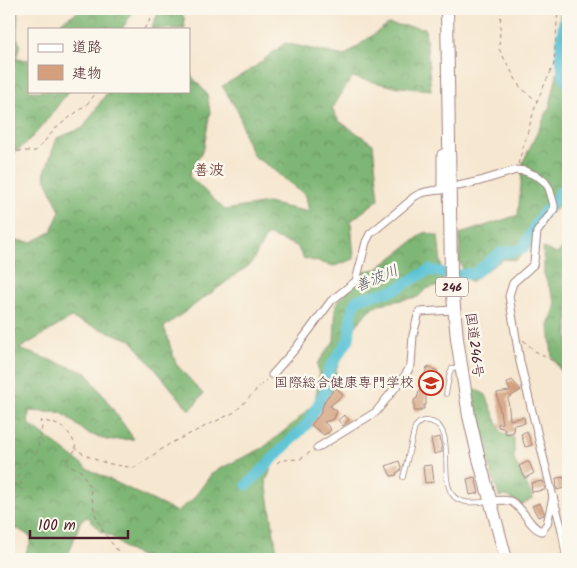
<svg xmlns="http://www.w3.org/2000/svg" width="577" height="568" viewBox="0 0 577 568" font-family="Kalam,'Klee One',sans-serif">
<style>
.forest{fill:url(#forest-crowns);stroke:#646a50}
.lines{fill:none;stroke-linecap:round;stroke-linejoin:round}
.river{stroke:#59c2d5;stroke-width:11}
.building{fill:#d39f7c}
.lane-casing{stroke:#a0837e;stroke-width:5.5}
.street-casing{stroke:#a0837e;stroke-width:9}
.highway-casing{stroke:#a0837e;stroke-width:14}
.path{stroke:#a0837e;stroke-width:1;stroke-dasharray:4 4;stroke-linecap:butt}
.lane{stroke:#fff;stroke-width:4}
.street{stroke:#fff;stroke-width:7}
.highway{stroke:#fff;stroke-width:12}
.labels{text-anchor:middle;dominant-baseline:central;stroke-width:5;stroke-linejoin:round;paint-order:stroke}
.shield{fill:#fbf7ec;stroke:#7f6065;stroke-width:1}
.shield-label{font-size:12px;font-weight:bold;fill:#4a1f2b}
.street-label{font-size:14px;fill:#4a1f2b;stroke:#fbf7ec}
.poi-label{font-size:14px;fill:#4a1f2b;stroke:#fbf7ec;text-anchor:end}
.neighbourhood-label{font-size:15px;font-weight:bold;fill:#7a4c47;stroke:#fbf7ec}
.water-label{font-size:15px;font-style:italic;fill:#4f5866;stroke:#fbf7ec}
</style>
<defs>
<pattern id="forest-crowns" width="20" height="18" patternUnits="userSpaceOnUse" patternTransform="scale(1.25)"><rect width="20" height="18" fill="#7eb674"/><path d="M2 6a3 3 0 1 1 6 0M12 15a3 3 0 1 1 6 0" fill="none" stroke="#69935f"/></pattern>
</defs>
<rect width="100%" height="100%" fill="#fbf7ec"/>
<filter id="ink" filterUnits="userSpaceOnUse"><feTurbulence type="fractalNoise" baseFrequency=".02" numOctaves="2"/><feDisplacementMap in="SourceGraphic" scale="10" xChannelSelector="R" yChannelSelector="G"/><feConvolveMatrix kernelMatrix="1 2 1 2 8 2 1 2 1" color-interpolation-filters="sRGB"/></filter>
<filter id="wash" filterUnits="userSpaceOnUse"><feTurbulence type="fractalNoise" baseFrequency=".0096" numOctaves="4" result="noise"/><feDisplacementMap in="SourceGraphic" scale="20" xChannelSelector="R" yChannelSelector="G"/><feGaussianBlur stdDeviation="1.12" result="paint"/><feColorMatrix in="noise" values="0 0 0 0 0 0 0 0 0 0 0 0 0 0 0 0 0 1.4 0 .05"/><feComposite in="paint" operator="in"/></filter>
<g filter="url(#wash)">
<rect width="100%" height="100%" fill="#f6e7d0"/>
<!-- forest -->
<g class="forest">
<path d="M 9,9 L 18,9 L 17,37 L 20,45 L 16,59 L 29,60 L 29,91 L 69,91 C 52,112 33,143 9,155 Z"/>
<path d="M 83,9 L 135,9 L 122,29 L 59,29 L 62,21 Z"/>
<path d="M 160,9 L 180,9 L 184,18 L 185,29 L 151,29 Z"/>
<path d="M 564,9 L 568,9 L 568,201 L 534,223 L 532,246 L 516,260 L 503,259 L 470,282 L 459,261 L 460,234 L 518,215 L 523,162 L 550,106 L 559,65 Z"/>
<path d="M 388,24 L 425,28 L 431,90 L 391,86 L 352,77 L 332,109 L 339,121 L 373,144 L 379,199 L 351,221 L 354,259 L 334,266 L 303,258 L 297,246 L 267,235 L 251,264 L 164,327 L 176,364 L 203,394 L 190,411 L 131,340 L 71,318 L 19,349 L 87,373 L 134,439 L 107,440 L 87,433 L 62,413 L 29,411 L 28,423 L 88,469 L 177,512 L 193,499 L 213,472 L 263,448 L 294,423 L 315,402 L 319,377 L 317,364 L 334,341 L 336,304 L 364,271 L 377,269 L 425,232 L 438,236 L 443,284 L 426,289 L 418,297 L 380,304 L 367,312 L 356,326 L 348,347 L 336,369 L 337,382 L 323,404 L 274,462 L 266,481 L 278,559 L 147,559 L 125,549 L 115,539 L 99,530 L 88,517 L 81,520 L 69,553 L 74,559 L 23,559 L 30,544 L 31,537 L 18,529 L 9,530 L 9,240 L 32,242 L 51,232 L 60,211 L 44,175 L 57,138 L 83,128 L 108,91 L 189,91 L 189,73 L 207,94 L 210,112 L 204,147 L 189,176 L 225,210 L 267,203 L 309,212 L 306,196 L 266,164 L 254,157 L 245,138 L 239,113 L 222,86 L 252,69 L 285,43 L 344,56 Z"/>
<path d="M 568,241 L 568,383 L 552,357 L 549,326 L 556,304 L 544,274 L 543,248 L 557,254 Z"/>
<path d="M 472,387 L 486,395 L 501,432 L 514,438 L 514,460 L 533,498 L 522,505 L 507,496 L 499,497 L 486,455 Z"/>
</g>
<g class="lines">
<!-- river -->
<g class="river">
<path d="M 566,9 C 562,34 556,61 568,84"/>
<path d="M 557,197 L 568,182"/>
<path d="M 460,275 L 475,273 L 500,253 L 523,249 L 538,220 L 552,203"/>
<path d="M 247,485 L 308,423 L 325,391 L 329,369 L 349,339 L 352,311 L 357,300 L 361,298 L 395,290 L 429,270 L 444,273"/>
</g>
</g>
<g id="blocks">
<!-- building -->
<g class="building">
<path d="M 427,367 L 438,371 L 436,376 L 440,378 L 434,395 L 426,392 L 426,405 L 424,405 L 424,409 L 421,409 L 421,411 L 414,411 L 414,400 L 417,398 Z"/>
<path d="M 512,380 L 521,390 L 508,398 L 510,420 L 524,417 L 525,423 L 513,425 L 514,432 L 506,434 L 504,428 L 498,427 L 498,424 L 502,423 L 497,393 L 510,391 L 507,383 Z"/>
<path d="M 336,387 L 343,395 L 330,406 L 337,411 L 334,419 L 324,422 L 331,429 L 327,434 L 326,433 L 324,435 L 311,425 L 320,414 L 325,400 Z"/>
<path d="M 344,415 L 349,420 L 343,426 L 338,420 Z"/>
<path d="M 527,431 L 532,445 L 525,447 L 521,434 Z"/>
<path d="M 440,437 L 442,452 L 434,454 L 431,439 Z"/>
<path d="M 399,461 L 401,467 L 400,471 L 396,473 L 397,475 L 391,476 L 386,466 Z"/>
<path d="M 527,462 L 529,462 L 534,473 L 525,478 L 519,466 Z"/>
<path d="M 432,465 L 434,482 L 425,483 L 423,466 Z"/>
<path d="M 475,477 L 479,493 L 470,495 L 467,479 Z"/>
<path d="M 568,477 L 568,487 L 557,490 L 556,478 Z"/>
<path d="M 543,481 L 545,490 L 532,492 L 531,483 Z"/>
<path d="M 540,503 L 544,512 L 544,515 L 538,517 L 532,506 Z"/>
</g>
</g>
</g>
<g filter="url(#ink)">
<use href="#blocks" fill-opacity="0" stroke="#a0837e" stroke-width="1"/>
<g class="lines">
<defs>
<g id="lane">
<path d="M 446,394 L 450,372 L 452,368 L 458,367"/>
<path d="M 403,477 L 415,427 C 420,421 424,419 432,422 C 456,429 439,475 452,494 C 459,505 476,503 488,501"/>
<path d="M 560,528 L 565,559"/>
</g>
<g id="street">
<path d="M 458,186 L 480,181 L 516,170 L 525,171 L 539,177 L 545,182 L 549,188 L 554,205 L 554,209 L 537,232 L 534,262 L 533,265 L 513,283 L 509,296 L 520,362 L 553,497"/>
<path d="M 441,190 L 441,154 L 449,150"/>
<path d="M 272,375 L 296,348 L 331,301 L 356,281 L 366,242 L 370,234 L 409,202 C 416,192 430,191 441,190"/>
<path d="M 317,448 L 376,412 L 406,374 L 411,365 L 413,335 L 419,312 L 454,310"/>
<path d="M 490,501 C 496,501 504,499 510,501 C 524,507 529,528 542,531 L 547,524 L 553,497 L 562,530 L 568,534"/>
</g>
<path id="highway" d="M 447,9 L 451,274 L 457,339 L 469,416 L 478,455 L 506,559"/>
</defs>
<!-- lane casing -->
<use href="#lane" class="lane-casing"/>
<!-- street casing -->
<use href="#street" class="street-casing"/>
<!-- highway casing -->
<use href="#highway" class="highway-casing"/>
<!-- path -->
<g class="path">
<path d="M 501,9 L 499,49 L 520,87 L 537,101"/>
<path d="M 144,29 L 157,9"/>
<path d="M 9,151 L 36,151 L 56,128 L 87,104 L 98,91"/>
<path d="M 518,164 L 537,101 L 554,64 L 558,9"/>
<path d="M 568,306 L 564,326 L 568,346"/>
<path d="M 523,340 L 535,351 L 559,364 L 568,374"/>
<path d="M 75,450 L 65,463 L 81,471 L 90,487 L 95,514 L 104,533 L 124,559"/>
<path d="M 277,463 L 281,460 L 300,459 L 312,451"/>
<path d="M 9,513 L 20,496 L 23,488 L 19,478 L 18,469 L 37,452 L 42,427 L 40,421 C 58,422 72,430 76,449 C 96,463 111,464 134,468 L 171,443 L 235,412 L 266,380"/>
</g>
<!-- lane -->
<use href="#lane" class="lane"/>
<!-- street -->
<use href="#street" class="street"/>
<!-- highway -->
<use href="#highway" class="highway"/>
</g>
</g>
<!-- icons -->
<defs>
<symbol id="school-ring" viewBox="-11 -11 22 22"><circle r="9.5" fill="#fbf7ec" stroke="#c8321e" stroke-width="1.5"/><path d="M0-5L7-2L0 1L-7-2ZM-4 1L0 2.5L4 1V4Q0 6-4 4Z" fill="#c8321e"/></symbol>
</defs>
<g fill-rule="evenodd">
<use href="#school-ring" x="417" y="369" width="28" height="28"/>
</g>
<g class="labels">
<!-- shield labels -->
<rect class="shield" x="436" y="277.5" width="32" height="19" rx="4"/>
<g class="shield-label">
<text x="452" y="287">246</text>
</g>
<!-- street labels -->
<g class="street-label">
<text transform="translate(474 345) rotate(83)">国道246号</text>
</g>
<!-- poi labels -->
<g class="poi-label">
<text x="414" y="383">国際総合健康専門学校</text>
</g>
<!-- neighbourhood labels -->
<g class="neighbourhood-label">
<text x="209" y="171">善波</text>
</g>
<!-- water labels -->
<g class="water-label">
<text transform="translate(377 279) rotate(-23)">善波川</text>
</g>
</g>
<!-- margin -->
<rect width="577" height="568" fill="none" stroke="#fbf7ec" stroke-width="30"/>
<!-- legend -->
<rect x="28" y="28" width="162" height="65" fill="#fbf7ec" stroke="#b4a19f"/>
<rect x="38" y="44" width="25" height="8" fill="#ffffff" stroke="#b4a19f"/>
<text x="72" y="52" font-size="15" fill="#4a1f2b">道路</text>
<rect x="38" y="65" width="25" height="15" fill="#d39f7c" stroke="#b4a19f"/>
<text x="72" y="78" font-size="15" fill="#4a1f2b">建物</text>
<!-- scale -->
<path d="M30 530v8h98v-8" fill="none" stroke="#4a1f2b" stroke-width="2.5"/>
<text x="38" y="530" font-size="15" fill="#4a1f2b" stroke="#fbf7ec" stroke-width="4" paint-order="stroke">100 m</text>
</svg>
